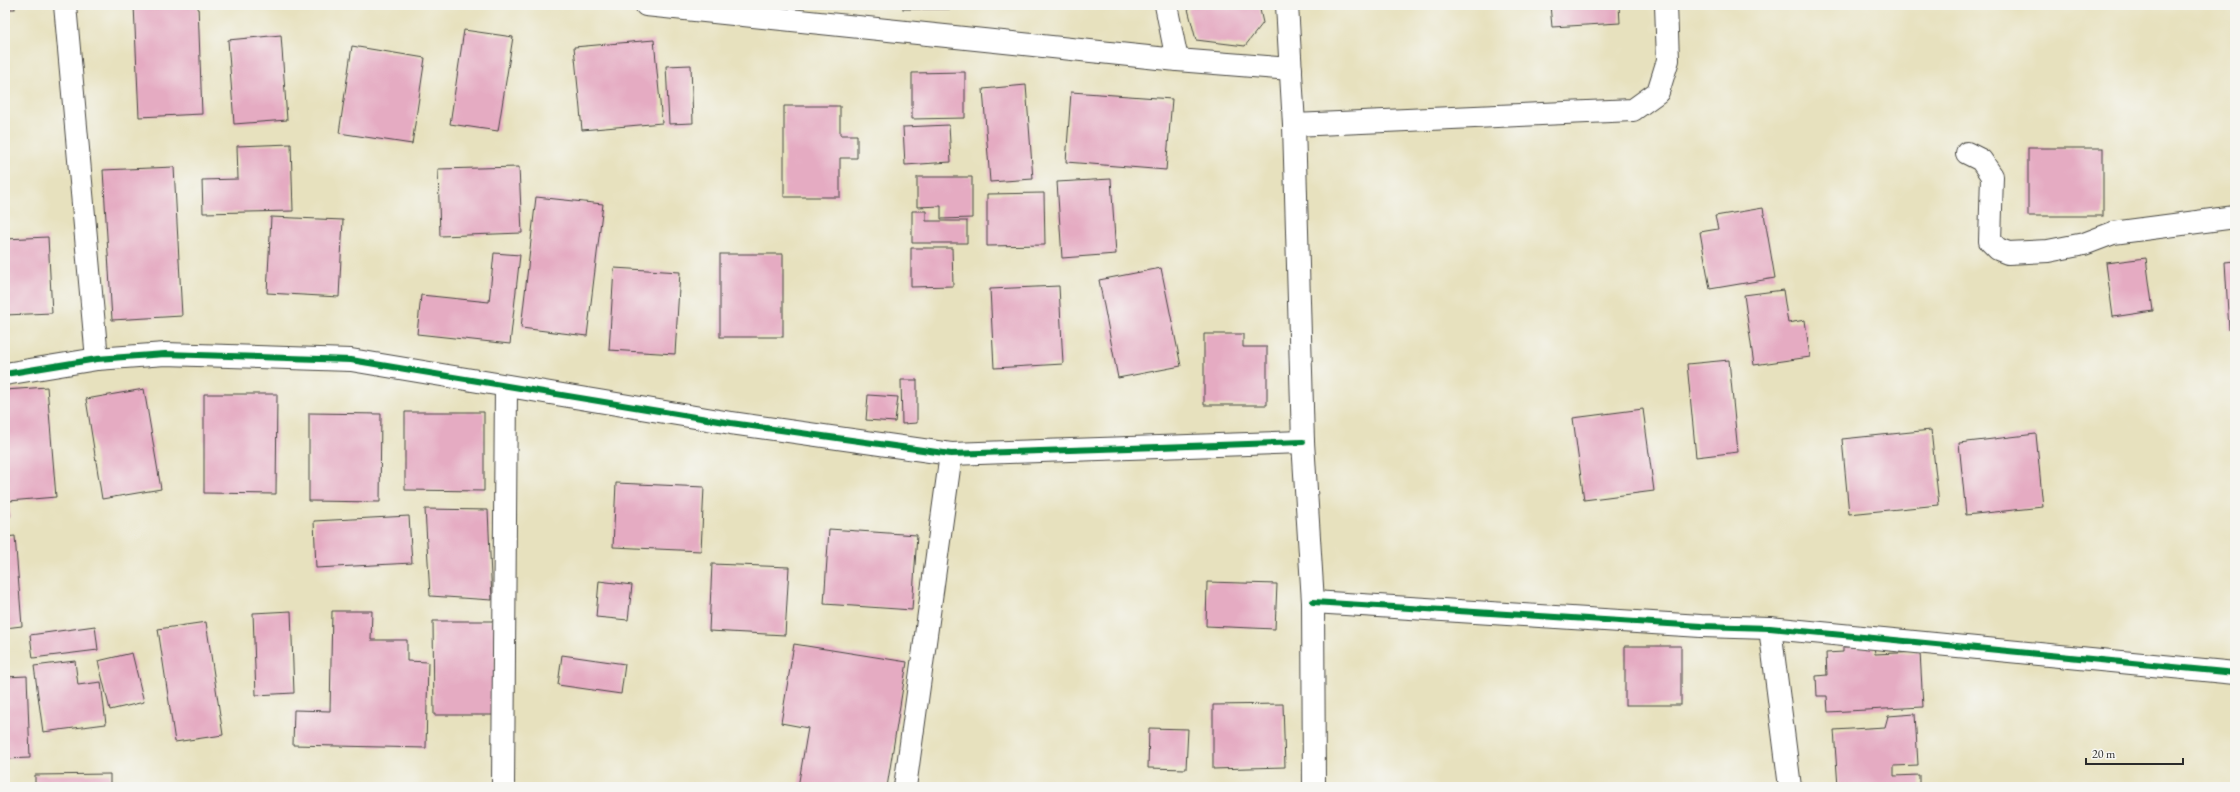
<svg xmlns="http://www.w3.org/2000/svg" width="2240" height="792" viewBox="0 0 2240 792" font-family="'EB Garamond',serif">
<style>
.building{fill:#e5abc2}
.lines{fill:none;stroke-linecap:round;stroke-linejoin:round}
.minor-casing{stroke:#474641;stroke-width:24}
.minor{stroke:#fff;stroke-width:22}
.cycleway-casing{stroke:#f6f6f2;stroke-width:8}
.cycleway{stroke:#00873e;stroke-width:6}
</style>
<rect width="100%" height="100%" fill="#f6f6f2"/>
<filter id="ink" filterUnits="userSpaceOnUse"><feTurbulence type="fractalNoise" baseFrequency=".025" numOctaves="2"/><feDisplacementMap in="SourceGraphic" scale="8" xChannelSelector="R" yChannelSelector="G"/><feConvolveMatrix kernelMatrix="1 2 1 2 8 2 1 2 1" color-interpolation-filters="sRGB"/></filter>
<filter id="wash" filterUnits="userSpaceOnUse"><feTurbulence type="fractalNoise" baseFrequency=".012" numOctaves="4" result="noise"/><feDisplacementMap in="SourceGraphic" scale="16" xChannelSelector="R" yChannelSelector="G"/><feGaussianBlur stdDeviation="0.9" result="paint"/><feColorMatrix in="noise" values="0 0 0 0 0 0 0 0 0 0 0 0 0 0 0 0 0 1.4 0 .05"/><feComposite in="paint" operator="in"/></filter>
<g filter="url(#wash)">
<rect width="100%" height="100%" fill="#e7e1be"/>
<g id="blocks">
<!-- building -->
<g class="building">
<rect x="5" y="5" width="10" height="4"/>
<path d="M 134,5 L 198,5 L 202,114 L 139,117 Z"/>
<rect x="903" y="5" width="75" height="4"/>
<path d="M 1199,5 L 1259,5 L 1263,23 L 1245,46 L 1196,40 L 1188,9 Z"/>
<path d="M 1550,5 L 1619,5 L 1620,23 L 1552,27 Z"/>
<path d="M 464,30 L 513,37 L 498,131 L 450,124 Z"/>
<path d="M 281,35 L 287,120 L 234,124 L 228,40 Z"/>
<path d="M 654,40 L 662,123 L 582,130 L 574,47 Z"/>
<path d="M 352,46 L 425,58 L 412,144 L 339,133 Z"/>
<path d="M 691,65 L 693,123 L 669,124 L 666,66 Z"/>
<path d="M 965,72 L 965,118 L 912,119 L 912,73 Z"/>
<path d="M 1026,85 L 1033,179 L 990,182 L 983,89 Z"/>
<path d="M 1071,92 L 1172,99 L 1166,170 L 1066,162 Z"/>
<path d="M 784,106 L 840,106 L 840,135 L 857,135 L 857,158 L 840,158 L 840,197 L 784,197 Z"/>
<path d="M 949,125 L 951,162 L 905,165 L 903,127 Z"/>
<path d="M 291,144 L 293,211 L 203,213 L 202,180 L 238,179 L 237,146 Z"/>
<rect x="2028" y="148" width="75" height="68"/>
<path d="M 174,167 L 182,316 L 112,320 L 103,170 Z"/>
<path d="M 519,167 L 522,233 L 440,236 L 438,169 Z"/>
<path d="M 917,177 L 972,177 L 972,218 L 941,219 L 941,206 L 917,207 Z"/>
<path d="M 1111,179 L 1116,254 L 1062,258 L 1057,182 Z"/>
<path d="M 1044,193 L 1045,245 L 987,246 L 987,194 Z"/>
<path d="M 536,197 L 603,204 L 587,336 L 521,328 Z"/>
<path d="M 1763,208 L 1775,278 L 1710,289 L 1700,232 L 1718,229 L 1715,216 Z"/>
<path d="M 912,211 L 926,211 L 926,221 L 967,221 L 967,243 L 912,243 Z"/>
<path d="M 271,217 L 343,220 L 339,297 L 267,293 Z"/>
<path d="M 48,237 L 52,313 L 5,315 L 5,239 Z"/>
<path d="M 911,248 L 952,248 L 953,286 L 911,287 Z"/>
<path d="M 494,253 L 520,255 L 510,344 L 417,334 L 421,295 L 489,302 Z"/>
<rect x="720" y="254" width="63" height="83"/>
<path d="M 2146,258 L 2153,311 L 2113,317 L 2106,263 Z"/>
<path d="M 2235,261 L 2235,329 L 2229,330 L 2225,262 Z"/>
<path d="M 614,268 L 680,272 L 675,354 L 609,350 Z"/>
<path d="M 1161,268 L 1181,366 L 1118,378 L 1099,280 Z"/>
<path d="M 1059,286 L 1063,364 L 994,368 L 990,289 Z"/>
<path d="M 1783,290 L 1788,323 L 1805,320 L 1810,357 L 1754,365 L 1744,295 Z"/>
<path d="M 1204,334 L 1243,334 L 1243,347 L 1267,347 L 1267,405 L 1204,405 Z"/>
<path d="M 1729,360 L 1738,452 L 1696,457 L 1687,364 Z"/>
<path d="M 901,380 L 917,380 L 917,423 L 902,424 Z"/>
<path d="M 47,387 L 56,497 L 9,501 L 10,517 L 5,517 L 5,390 Z"/>
<path d="M 144,389 L 161,489 L 102,499 L 86,399 Z"/>
<path d="M 204,394 L 277,394 L 276,494 L 204,493 Z"/>
<path d="M 868,395 L 898,397 L 895,422 L 866,420 Z"/>
<path d="M 1643,409 L 1654,491 L 1584,500 L 1573,418 Z"/>
<path d="M 405,412 L 484,412 L 484,491 L 405,490 Z"/>
<path d="M 309,413 L 381,414 L 380,502 L 309,501 Z"/>
<path d="M 1931,430 L 1939,505 L 1849,514 L 1842,439 Z"/>
<path d="M 2036,434 L 2043,507 L 1966,515 L 1959,443 Z"/>
<path d="M 616,483 L 704,487 L 701,551 L 613,547 Z"/>
<path d="M 425,509 L 488,510 L 492,600 L 430,596 Z"/>
<path d="M 409,516 L 412,563 L 316,568 L 314,521 Z"/>
<path d="M 829,529 L 917,535 L 912,610 L 824,604 Z"/>
<path d="M 15,536 L 22,626 L 5,628 L 5,537 Z"/>
<path d="M 712,564 L 789,567 L 785,635 L 709,631 Z"/>
<path d="M 599,581 L 632,585 L 628,620 L 596,617 Z"/>
<path d="M 1207,582 L 1277,584 L 1275,629 L 1206,626 Z"/>
<path d="M 291,611 L 294,693 L 256,695 L 253,613 Z"/>
<path d="M 332,611 L 372,611 L 371,640 L 407,640 L 407,661 L 428,662 L 426,748 L 293,745 L 294,710 L 330,711 Z"/>
<path d="M 433,621 L 495,621 L 496,715 L 434,715 Z"/>
<path d="M 206,622 L 223,735 L 175,742 L 158,629 Z"/>
<path d="M 95,626 L 98,650 L 33,658 L 30,635 Z"/>
<path d="M 794,644 L 907,662 L 887,787 L 798,787 L 808,728 L 781,723 Z"/>
<rect x="1625" y="646" width="56" height="59"/>
<path d="M 1874,646 L 1875,654 L 1920,652 L 1923,707 L 1828,712 L 1827,696 L 1817,696 L 1816,676 L 1827,675 L 1826,653 L 1843,652 L 1843,647 Z"/>
<path d="M 132,653 L 144,702 L 110,710 L 98,661 Z"/>
<path d="M 562,655 L 625,664 L 621,694 L 558,685 Z"/>
<path d="M 75,661 L 78,685 L 101,682 L 106,724 L 43,732 L 34,666 Z"/>
<path d="M 27,676 L 30,758 L 5,759 L 5,677 Z"/>
<path d="M 1283,704 L 1285,767 L 1213,769 L 1213,705 Z"/>
<path d="M 1915,714 L 1918,765 L 1894,766 L 1894,776 L 1919,775 L 1919,787 L 1838,787 L 1834,730 L 1885,727 L 1888,716 Z"/>
<path d="M 1149,728 L 1188,729 L 1186,769 L 1148,768 Z"/>
<path d="M 110,774 L 110,787 L 35,787 L 35,775 Z"/>
</g>
</g>
</g>
<g filter="url(#ink)">
<use href="#blocks" fill-opacity="0" stroke="#474641" stroke-width="1"/>
<g class="lines">
<defs>
<g id="minor">
<path d="M 65,5 L 97,359"/>
<path d="M 646,5 L 1177,60"/>
<path d="M 1166,5 L 1177,60 L 1291,69"/>
<path d="M 1287,5 L 1294,125 L 1303,442 L 1313,602 L 1314,787"/>
<path d="M 1294,125 L 1633,110 L 1658,92 L 1668,60 L 1666,5"/>
<path d="M 1967,153 L 1981,160 L 1992,176 L 1990,241 L 1998,249 L 2008,253 L 2048,251 L 2084,244 L 2113,233 L 2235,217"/>
<path d="M 5,374 L 97,359 L 165,354 L 351,360 L 731,423 L 951,454 L 1303,442"/>
<path d="M 1313,602 L 1701,626 L 1770,628 L 2235,673"/>
<path d="M 1770,628 L 1790,787"/>
<path d="M 503,787 L 506,386"/>
<path d="M 905,787 L 951,454"/>
</g>
</defs>
<!-- minor casing -->
<use href="#minor" class="minor-casing"/>
<!-- minor -->
<use href="#minor" class="minor"/>
<defs>
<g id="cycleway">
<path d="M 5,374 L 97,359 L 165,354 L 351,360 L 731,423 L 951,454 L 1303,442"/>
<path d="M 1313,602 L 1701,626 L 1770,628 L 2235,673"/>
</g>
</defs>
<!-- cycleway casing -->
<use href="#cycleway" class="cycleway-casing"/>
<!-- cycleway -->
<use href="#cycleway" class="cycleway"/>
</g>
</g>
<!-- margin -->
<rect width="2240" height="792" fill="none" stroke="#f6f6f2" stroke-width="20"/>
<!-- scale -->
<path d="M2086 758v6h97v-6" fill="none" stroke="#2b2b2b" stroke-width="2"/>
<text x="2092" y="758" font-size="12" fill="#2b2b2b" stroke="#f6f6f2" stroke-width="3" paint-order="stroke">20 m</text>
</svg>
